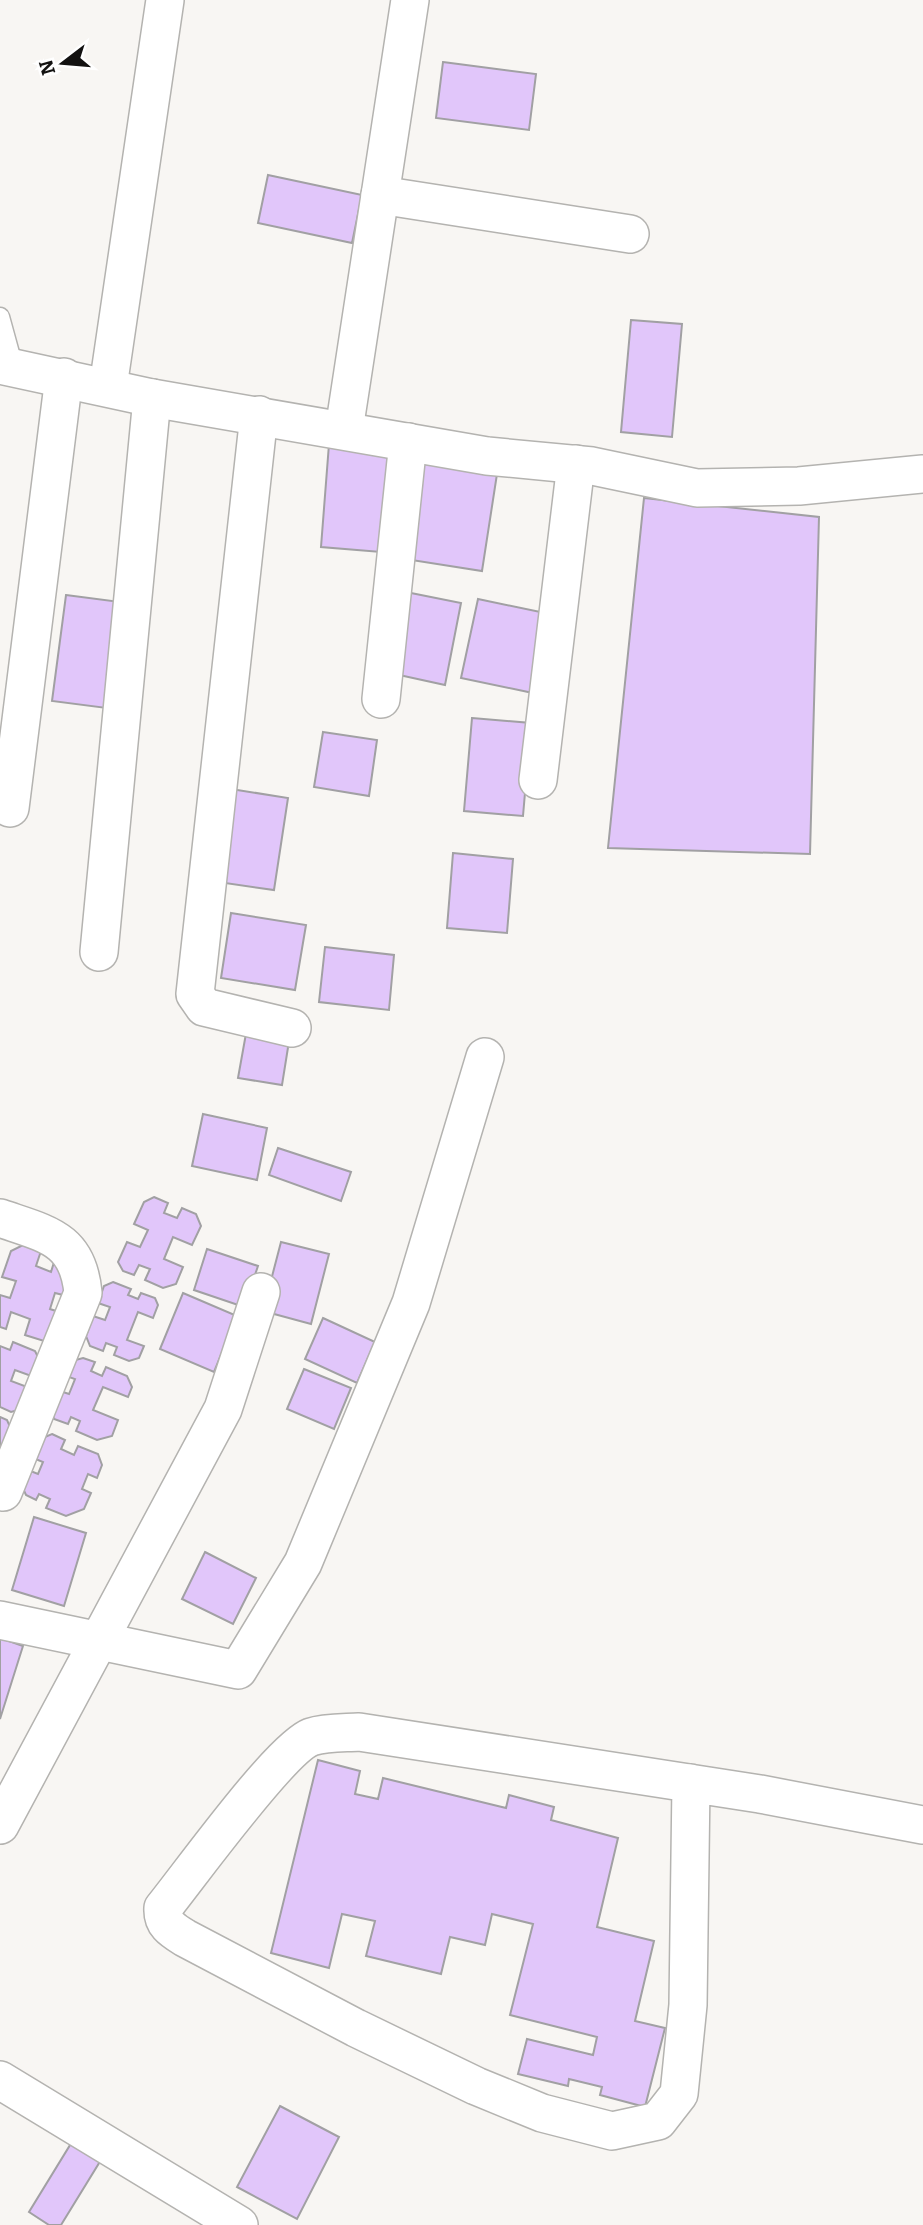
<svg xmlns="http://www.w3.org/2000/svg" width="923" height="2225" viewBox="0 0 923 2225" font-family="Bitter,serif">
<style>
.building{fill:#e1c6fa;stroke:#a1a0a3;stroke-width:2}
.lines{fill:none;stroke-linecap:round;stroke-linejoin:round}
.lane-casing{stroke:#b4b3b0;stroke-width:21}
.street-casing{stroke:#b4b3b0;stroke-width:40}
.lane{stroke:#fff;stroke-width:18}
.street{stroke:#fff;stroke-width:37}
</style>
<rect width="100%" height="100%" fill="#f8f6f3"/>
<!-- building -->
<g class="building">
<path d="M 443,62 L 536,74 L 529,130 L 436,118 Z"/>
<path d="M 268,175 L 362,195 L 352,243 L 258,223 Z"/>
<path d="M 631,320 L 682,324 L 672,437 L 621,432 Z"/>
<path d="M 329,444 L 402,451 L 393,553 L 321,547 Z"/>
<path d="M 422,449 L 499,461 L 482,571 L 405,559 Z"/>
<path d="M 644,498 L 819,517 L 810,854 L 608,848 Z"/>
<path d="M 406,592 L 461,603 L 445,685 L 390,673 Z"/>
<path d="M 66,595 L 128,603 L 114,709 L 52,701 Z"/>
<path d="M 478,599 L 550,614 L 533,693 L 461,678 Z"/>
<path d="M 472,718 L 531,723 L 523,816 L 464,811 Z"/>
<path d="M 323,732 L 377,740 L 369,796 L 314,787 Z"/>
<path d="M 231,789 L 288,798 L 274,890 L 218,882 Z"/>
<path d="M 453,853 L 513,859 L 507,933 L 447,928 Z"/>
<path d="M 231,913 L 306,925 L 295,990 L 221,978 Z"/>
<path d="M 325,947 L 394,955 L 389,1010 L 319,1002 Z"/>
<path d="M 247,1028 L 290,1035 L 282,1085 L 238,1078 Z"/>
<path d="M 203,1114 L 267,1128 L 257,1180 L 192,1166 Z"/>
<path d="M 278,1148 L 351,1172 L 341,1201 L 269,1175 Z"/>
<path d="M 154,1197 L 168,1203 L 164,1213 L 177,1218 L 182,1208 L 196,1214 L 201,1226 L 192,1245 L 173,1237 L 164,1259 L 183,1267 L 176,1284 L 163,1288 L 145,1280 L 150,1269 L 139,1265 L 134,1275 L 123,1271 L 118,1262 L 127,1242 L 140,1247 L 148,1230 L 134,1224 L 144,1202 Z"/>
<path d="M 281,1242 L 329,1254 L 311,1324 L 263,1311 Z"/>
<path d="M 23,1245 L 41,1251 L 36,1266 L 51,1272 L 55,1259 L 70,1264 L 67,1296 L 55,1293 L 50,1309 L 62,1313 L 54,1337 L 44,1341 L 25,1335 L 30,1319 L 11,1312 L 6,1329 L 0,1327 L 0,1295 L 10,1298 L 16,1281 L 2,1277 L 11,1251 Z"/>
<path d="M 207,1249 L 258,1266 L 244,1307 L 194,1290 Z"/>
<path d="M 113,1282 L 131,1289 L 128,1295 L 138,1299 L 141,1293 L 155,1298 L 158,1305 L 153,1318 L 138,1312 L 127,1340 L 144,1346 L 139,1358 L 129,1361 L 114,1355 L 117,1347 L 106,1343 L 103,1351 L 90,1346 L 86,1336 L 93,1316 L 105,1320 L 110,1307 L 98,1303 L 104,1286 Z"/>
<path d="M 183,1293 L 237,1316 L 214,1372 L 160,1349 Z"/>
<path d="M 323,1318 L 375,1342 L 357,1383 L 305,1359 Z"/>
<path d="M 13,1342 L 35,1351 L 40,1361 L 34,1377 L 15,1370 L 11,1381 L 30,1388 L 22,1409 L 11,1412 L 0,1407 L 0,1346 L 10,1350 Z"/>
<path d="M 83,1358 L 95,1362 L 91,1371 L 102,1376 L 106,1367 L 127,1376 L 132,1387 L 128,1397 L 103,1387 L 93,1410 L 118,1420 L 112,1436 L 97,1440 L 76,1431 L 80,1421 L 71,1417 L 68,1424 L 54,1419 L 50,1407 L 57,1390 L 69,1394 L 75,1379 L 63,1375 L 68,1362 Z"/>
<path d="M 304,1369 L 351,1388 L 334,1429 L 287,1409 Z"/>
<path d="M 0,1417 L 7,1420 L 11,1429 L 3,1446 L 0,1446 Z"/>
<path d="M 52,1434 L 65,1440 L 61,1449 L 74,1455 L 78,1446 L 98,1454 L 102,1465 L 97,1478 L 88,1474 L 82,1489 L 91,1493 L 84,1509 L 66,1516 L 46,1508 L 50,1499 L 39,1494 L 36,1500 L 26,1495 L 21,1484 L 28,1470 L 38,1474 L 43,1462 L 33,1458 L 40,1439 Z"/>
<path d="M 34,1517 L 86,1533 L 64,1606 L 12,1590 Z"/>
<path d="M 205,1552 L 256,1578 L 233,1624 L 182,1599 Z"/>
<path d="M 0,1638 L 23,1646 L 0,1719 Z"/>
<path d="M 318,1760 L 360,1771 L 355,1794 L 378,1799 L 383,1778 L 506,1808 L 509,1795 L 554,1807 L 551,1820 L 618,1838 L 597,1927 L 654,1941 L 635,2021 L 665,2028 L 645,2107 L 600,2095 L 602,2087 L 569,2079 L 568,2086 L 518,2074 L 527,2039 L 593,2055 L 597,2037 L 510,2015 L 533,1924 L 492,1914 L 485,1945 L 450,1937 L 441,1974 L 366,1956 L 375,1921 L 342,1914 L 329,1968 L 271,1953 Z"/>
<path d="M 280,2106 L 339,2137 L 297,2219 L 237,2187 Z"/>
<path d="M 75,2137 L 104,2155 L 61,2225 L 49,2225 L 29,2212 Z"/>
</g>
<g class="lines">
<defs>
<path id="lane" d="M 0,317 L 14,368"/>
<g id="street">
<path d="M 380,195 L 630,234"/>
<path d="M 0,365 L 152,398 L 487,456 L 592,466 L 697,488 L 799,486 L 923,474"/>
<path d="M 108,387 L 165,0"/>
<path d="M 259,415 L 195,994 L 204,1007 L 292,1028"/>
<path d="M 344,430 L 410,0"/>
<path d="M 381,699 L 408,442"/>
<path d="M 538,780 L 576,464"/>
<path d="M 10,808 L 64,377"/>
<path d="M 99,952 L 152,398"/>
<path d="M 0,1218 C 46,1234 78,1238 83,1293 L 3,1492"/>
<path d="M 0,1620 L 238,1670 L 303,1563 L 411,1303 L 485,1057"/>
<path d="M 691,1783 L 688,2005 L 679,2094 L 658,2121 L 612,2131 L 542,2113 L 476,2086 L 356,2028 L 185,1938 C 172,1930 162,1924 163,1908 C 189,1876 280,1749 311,1737 C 326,1732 343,1733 359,1732 L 760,1794 L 923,1825"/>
<path d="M 0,1825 L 223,1409 L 261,1292"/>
<path d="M 0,2080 L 239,2225"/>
</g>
</defs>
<!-- lane casing -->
<use href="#lane" class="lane-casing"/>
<!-- street casing -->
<use href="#street" class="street-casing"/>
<!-- lane -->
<use href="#lane" class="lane"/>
<!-- street -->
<use href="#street" class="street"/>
</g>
<!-- north arrow -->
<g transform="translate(63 63) rotate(254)" stroke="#ffffff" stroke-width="5" paint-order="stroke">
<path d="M0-5L12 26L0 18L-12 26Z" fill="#131211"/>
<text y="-10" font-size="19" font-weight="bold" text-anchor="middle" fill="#131211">N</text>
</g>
</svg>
